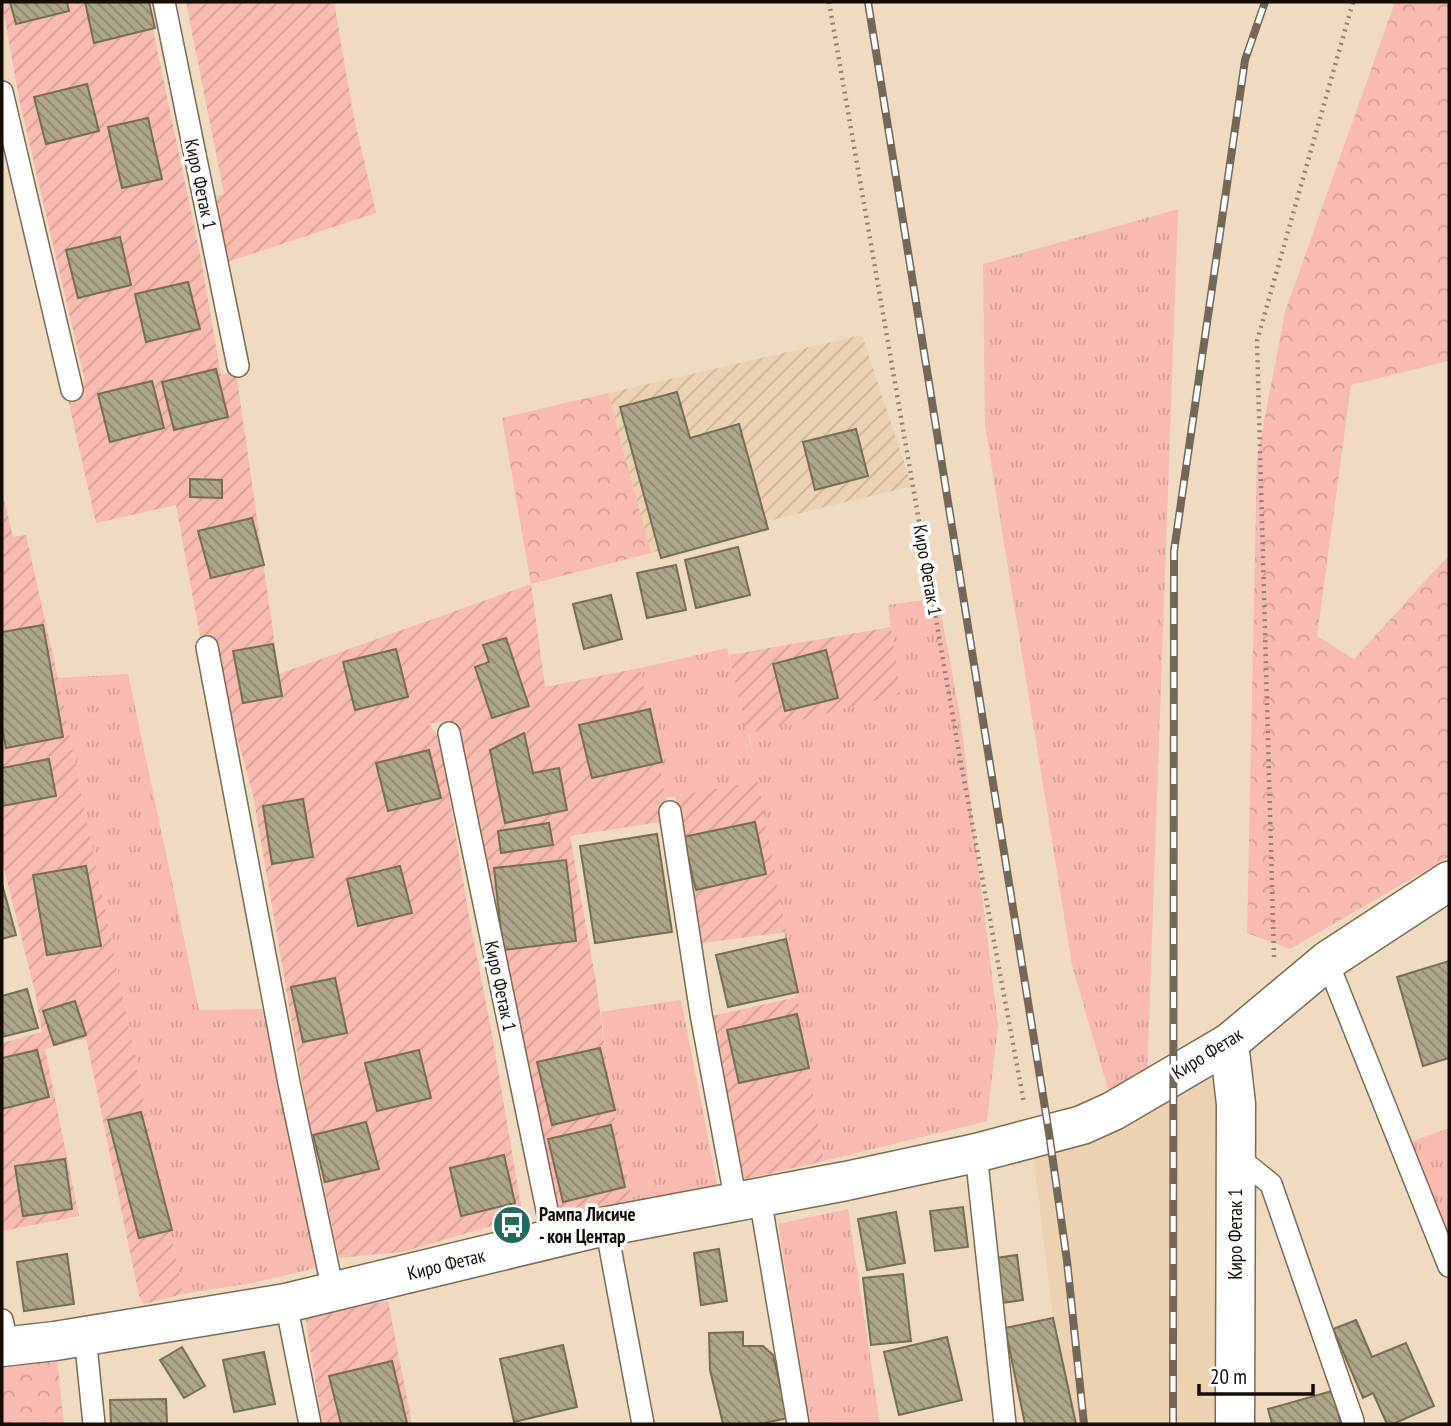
<svg xmlns="http://www.w3.org/2000/svg" width="1451" height="1426" viewBox="0 0 1451 1426" font-family="'PT Sans Narrow',sans-serif">
<style>
.built{fill:#edd2b2}
.industrial{fill:url(#industrial-furrows)}
.grass{fill:url(#grass-tufts)}
.forest{fill:url(#forest-crowns)}
.garden{fill:url(#garden-furrows)}
.building{fill:url(#building-back-hatch);stroke:#756e52;stroke-width:2}
.lines{fill:none;stroke-linecap:round;stroke-linejoin:round}
.service-casing{stroke:#7c6952;stroke-width:24}
.minor-casing{stroke:#7c6952;stroke-width:41}
.secondary-casing{stroke:#7c6952;stroke-width:41}
.path{stroke:#91826f;stroke-width:4.5;stroke-dasharray:2 5;stroke-linecap:butt}
.service{stroke:#fff;stroke-width:21}
.minor{stroke:#fff;stroke-width:38}
.secondary{stroke:#fff;stroke-width:38}
.rail-casing{stroke:#746757;stroke-width:8}
.rail{stroke:#fff;stroke-width:5;stroke-dasharray:16;stroke-linecap:butt}
.labels{text-anchor:middle;dominant-baseline:central;stroke-width:7;stroke-linejoin:round;paint-order:stroke}
.street-label{font-size:19px;fill:#150d05;stroke:#fff}
.poi-label{font-size:19px;font-weight:bold;fill:#150d05;stroke:#fff;text-anchor:start}
</style>
<defs>
<pattern id="industrial-furrows" width="10" height="10" patternUnits="userSpaceOnUse" patternTransform="scale(1.75)"><rect width="10" height="10" fill="#edd2b2"/><path d="M-1 1l2-2M0 10L10 0M9 11l2-2" fill="none" stroke="#cab398"/></pattern>
<pattern id="grass-tufts" width="24" height="20" patternUnits="userSpaceOnUse" patternTransform="scale(1.75)"><rect width="24" height="20" fill="#f9bab0"/><path d="M3 7l-1-3M5 7V3M7 7l1-3M15 17l-1-3M17 17v-4M19 17l1-3" fill="none" stroke="#d59f96"/></pattern>
<pattern id="forest-crowns" width="20" height="18" patternUnits="userSpaceOnUse" patternTransform="scale(1.75)"><rect width="20" height="18" fill="#f9bab0"/><path d="M2 6a3 3 0 1 1 6 0M12 15a3 3 0 1 1 6 0" fill="none" stroke="#d59f96"/></pattern>
<pattern id="garden-furrows" width="10" height="10" patternUnits="userSpaceOnUse" patternTransform="scale(1.75)"><rect width="10" height="10" fill="#f9bab0"/><path d="M-1 1l2-2M0 10L10 0M9 11l2-2" fill="none" stroke="#d59f96"/></pattern>
<pattern id="building-back-hatch" width="6" height="6" patternUnits="userSpaceOnUse" patternTransform="scale(1.75)"><rect width="6" height="6" fill="#aea689"/><path d="M-1 5l2 2M0 0l6 6M5-1l2 2" fill="none" stroke="#8c866e"/></pattern>
</defs>
<rect width="100%" height="100%" fill="#f0dbc1"/>
<!-- built -->
<path class="built" d="M 1201,1076 L 1216,1082 L 1235,1424 L 1066,1424 L 1031,1138 Z"/>
<!-- industrial -->
<path class="industrial" d="M 862,335 L 912,486 L 739,528 L 651,553 L 608,393 Z"/>
<!-- grass -->
<g class="grass">
<path d="M 1178,209 L 1147,1076 L 1108,1089 L 1072,965 L 985,425 L 983,264 Z"/>
<path d="M 938,598 L 960,715 L 998,1025 L 987,1121 L 824,1161 L 758,781 L 666,798 L 640,668 L 727,648 L 754,758 L 749,732 L 899,694 L 888,605 Z"/>
<path d="M 128,674 L 199,1010 L 270,1009 L 321,1267 L 252,1283 L 183,1294 L 58,678 Z"/>
<path d="M 681,1000 L 718,1188 L 633,1205 L 613,1107 L 601,1012 Z"/>
<path d="M 1449,1128 L 1449,1252 L 1402,1145 Z"/>
<path d="M 848,1209 L 880,1424 L 810,1424 L 778,1224 Z"/>
</g>
<!-- forest -->
<g class="forest">
<path d="M 1395,2 L 1449,2 L 1449,361 L 1351,385 L 1317,636 L 1354,659 L 1449,555 L 1449,857 L 1290,949 L 1247,933 L 1257,458 L 1285,312 Z"/>
<path d="M 608,393 L 651,553 L 531,584 L 502,418 Z"/>
<path d="M 55,1341 L 64,1424 L 2,1424 L 2,1347 Z"/>
</g>
<!-- garden -->
<g class="garden">
<path d="M 2,2 L 147,2 L 200,254 L 221,375 L 236,371 L 279,674 L 531,584 L 545,687 L 640,668 L 666,798 L 667,821 L 570,836 L 596,982 L 613,1107 L 633,1205 L 544,1216 L 459,738 L 447,720 L 429,724 L 440,739 L 468,911 L 491,1029 L 523,1217 L 402,1252 L 339,1258 L 306,1105 L 253,795 L 210,641 L 201,641 L 176,505 L 96,523 L 65,386 L 85,381 L 19,99 Z"/>
<path d="M 186,2 L 334,2 L 353,113 L 376,213 L 221,264 L 206,199 L 224,194 Z"/>
<path d="M 2,491 L 13,537 L 26,535 L 58,678 L 183,1294 L 144,1304 L 139,1296 L 86,1038 L 45,1049 L 79,1216 L 2,1231 L 2,1043 L 42,1032 L 35,992 L 2,860 Z"/>
<path d="M 891,627 L 900,694 L 747,734 L 729,655 Z"/>
<path d="M 758,781 L 786,932 L 702,943 L 675,796 Z"/>
<path d="M 797,997 L 824,1161 L 745,1179 L 738,1158 L 712,1016 Z"/>
<path d="M 388,1301 L 412,1424 L 322,1424 L 305,1315 Z"/>
</g>
<!-- building -->
<g class="building">
<path d="M 10,2 L 67,2 L 69,11 L 16,24 Z"/>
<path d="M 85,2 L 149,2 L 155,28 L 94,43 Z"/>
<path d="M 87,84 L 99,131 L 46,144 L 34,97 Z"/>
<path d="M 148,118 L 162,179 L 122,188 L 108,127 Z"/>
<path d="M 120,237 L 131,285 L 78,298 L 66,250 Z"/>
<path d="M 188,282 L 200,329 L 146,342 L 135,294 Z"/>
<path d="M 216,369 L 228,417 L 174,430 L 162,382 Z"/>
<path d="M 152,381 L 164,428 L 110,442 L 98,394 Z"/>
<path d="M 677,392 L 690,438 L 739,424 L 768,529 L 661,558 L 620,407 Z"/>
<path d="M 856,429 L 868,476 L 815,490 L 803,442 Z"/>
<path d="M 190,479 L 222,480 L 222,498 L 190,497 Z"/>
<path d="M 252,518 L 264,565 L 211,578 L 198,531 Z"/>
<path d="M 738,547 L 750,595 L 696,608 L 685,560 Z"/>
<path d="M 676,565 L 686,610 L 647,618 L 637,573 Z"/>
<path d="M 611,595 L 622,639 L 584,649 L 573,604 Z"/>
<path d="M 43,625 L 63,737 L 6,748 L 2,727 L 2,632 Z"/>
<path d="M 506,638 L 529,706 L 492,718 L 475,667 L 489,662 L 483,645 Z"/>
<path d="M 273,644 L 282,696 L 243,703 L 233,651 Z"/>
<path d="M 396,649 L 408,697 L 355,710 L 343,662 Z"/>
<path d="M 826,650 L 838,698 L 785,711 L 773,664 Z"/>
<path d="M 650,709 L 662,762 L 592,778 L 579,725 Z"/>
<path d="M 524,733 L 533,773 L 559,768 L 567,810 L 505,823 L 490,750 Z"/>
<path d="M 429,750 L 441,798 L 388,811 L 376,763 Z"/>
<path d="M 49,759 L 56,796 L 2,806 L 2,768 Z"/>
<path d="M 303,799 L 313,857 L 272,864 L 263,806 Z"/>
<path d="M 755,822 L 766,874 L 696,890 L 683,837 Z"/>
<path d="M 549,823 L 553,845 L 501,853 L 498,831 Z"/>
<path d="M 657,834 L 672,932 L 595,943 L 580,846 Z"/>
<path d="M 566,860 L 576,941 L 503,950 L 494,868 Z"/>
<path d="M 86,866 L 101,946 L 47,955 L 33,875 Z"/>
<path d="M 400,866 L 412,913 L 358,926 L 347,879 Z"/>
<path d="M 2,884 L 16,935 L 2,939 Z"/>
<path d="M 786,939 L 798,992 L 728,1007 L 716,955 Z"/>
<path d="M 1449,961 L 1449,1058 L 1423,1066 L 1397,977 Z"/>
<path d="M 335,978 L 347,1033 L 303,1042 L 291,987 Z"/>
<path d="M 27,989 L 38,1028 L 2,1037 L 2,996 Z"/>
<path d="M 75,1001 L 86,1035 L 54,1045 L 43,1011 Z"/>
<path d="M 797,1014 L 809,1068 L 739,1083 L 727,1030 Z"/>
<path d="M 600,1048 L 615,1110 L 552,1125 L 537,1062 Z"/>
<path d="M 37,1050 L 49,1097 L 2,1109 L 2,1058 Z"/>
<path d="M 419,1050 L 431,1098 L 377,1111 L 365,1063 Z"/>
<path d="M 141,1112 L 172,1230 L 139,1238 L 108,1120 Z"/>
<path d="M 366,1122 L 379,1169 L 325,1182 L 313,1135 Z"/>
<path d="M 611,1125 L 625,1187 L 563,1202 L 548,1139 Z"/>
<path d="M 504,1155 L 515,1203 L 461,1216 L 450,1168 Z"/>
<path d="M 65,1159 L 72,1209 L 23,1216 L 15,1166 Z"/>
<path d="M 963,1207 L 968,1247 L 935,1251 L 930,1211 Z"/>
<path d="M 896,1212 L 905,1263 L 867,1270 L 858,1219 Z"/>
<path d="M 719,1249 L 727,1301 L 701,1305 L 694,1253 Z"/>
<path d="M 67,1254 L 74,1304 L 24,1311 L 17,1262 Z"/>
<path d="M 1017,1255 L 1023,1300 L 1001,1303 L 995,1258 Z"/>
<path d="M 903,1274 L 911,1341 L 871,1345 L 863,1278 Z"/>
<path d="M 1053,1318 L 1076,1424 L 1025,1424 L 1005,1328 Z"/>
<path d="M 1356,1320 L 1372,1357 L 1406,1343 L 1434,1406 L 1393,1424 L 1387,1424 L 1373,1393 L 1363,1398 L 1333,1329 Z"/>
<path d="M 743,1332 L 743,1346 L 763,1346 L 773,1355 L 788,1418 L 760,1424 L 723,1424 L 710,1370 L 709,1333 Z"/>
<path d="M 947,1337 L 962,1400 L 899,1415 L 884,1352 Z"/>
<path d="M 563,1345 L 577,1407 L 514,1422 L 500,1359 Z"/>
<path d="M 182,1347 L 205,1386 L 184,1398 L 160,1360 Z"/>
<path d="M 264,1352 L 275,1404 L 234,1412 L 223,1360 Z"/>
<path d="M 392,1361 L 407,1423 L 341,1424 L 329,1376 Z"/>
<path d="M 1332,1391 L 1341,1424 L 1272,1424 L 1268,1409 Z"/>
<path d="M 166,1399 L 167,1424 L 111,1424 L 110,1400 Z"/>
</g>
<g class="lines">
<defs>
<g id="service">
<path d="M 164,2 L 238,366"/>
<path d="M 2,92 L 72,390"/>
<path d="M 207,647 L 289,1083 L 333,1291"/>
<path d="M 449,733 L 553,1239"/>
<path d="M 670,812 L 701,1014 L 736,1202"/>
<path d="M 1327,961 L 1449,1266"/>
<path d="M 976,1153 L 1005,1424"/>
<path d="M 1235,1155 L 1271,1184 L 1353,1421"/>
<path d="M 760,1198 L 798,1424"/>
<path d="M 606,1226 L 643,1424"/>
<path d="M 286,1303 L 310,1424"/>
<path d="M 2,1320 L 8,1346"/>
<path d="M 85,1336 L 94,1424"/>
</g>
<path id="minor" d="M 1229,1043 L 1236,1104 L 1235,1424"/>
<path id="secondary" d="M 2,1347 L 55,1341 L 286,1303 L 592,1229 L 846,1181 L 976,1153 L 1082,1125 L 1113,1111 L 1229,1043 L 1327,961 L 1449,881"/>
</defs>
<!-- service casing -->
<use href="#service" class="service-casing"/>
<!-- minor casing -->
<use href="#minor" class="minor-casing"/>
<!-- secondary casing -->
<use href="#secondary" class="secondary-casing"/>
<!-- path -->
<g class="path">
<path d="M 829,2 L 960,758 L 1024,1103"/>
<path d="M 1274,957 L 1257,341 L 1353,2"/>
</g>
<!-- service -->
<use href="#service" class="service"/>
<!-- minor -->
<use href="#minor" class="minor"/>
<!-- secondary -->
<use href="#secondary" class="secondary"/>
<defs>
<g id="rail">
<path d="M 868,2 L 1049,1133 L 1067,1261 L 1084,1424"/>
<path d="M 1173,1424 L 1174,551 L 1245,60 L 1265,2"/>
</g>
</defs>
<!-- rail casing -->
<use href="#rail" class="rail-casing"/>
<!-- rail -->
<use href="#rail" class="rail"/>
</g>
<!-- icons -->
<defs>
<symbol id="bus-disc" viewBox="-11 -11 22 22"><circle r="9.5" fill="#236b62" stroke="#fff"/><path d="M-5-6H5V4H4V6H2V4H-2V6H-4V4H-5ZM-3.5-4V0h7V-4ZM-3.5 1.2v1.5H-2V1.2ZM2 1.2v1.5H3.5V1.2Z" fill="#fff"/></symbol>
</defs>
<g fill-rule="evenodd">
<use href="#bus-disc" x="490" y="1203" width="44" height="44"/>
</g>
<g class="labels">
<!-- street labels -->
<g class="street-label">
<text transform="translate(201 184) rotate(78)">Киро Фетак 1</text>
<text transform="translate(928 570) rotate(80)">Киро Фетак 1</text>
<text transform="translate(501 986) rotate(78)">Киро Фетак 1</text>
<text transform="translate(1207 1053) rotate(-32)">Киро Фетак</text>
<text transform="translate(1235 1234) rotate(-90)">Киро Фетак 1</text>
<text transform="translate(446 1264) rotate(-14)">Киро Фетак</text>
</g>
<!-- poi labels -->
<g class="poi-label">
<text x="539" y="1214">Рампа Лисиче<tspan x="539" dy="22">- кон Центар</tspan></text>
</g>
</g>
<!-- border -->
<rect width="1451" height="1426" fill="none" stroke="#150d05" stroke-width="7"/>
<!-- scale -->
<path d="M1199 1384v10h114v-10" fill="none" stroke="#150d05" stroke-width="3.5"/>
<text x="1210" y="1384" font-size="21" fill="#150d05" stroke="#ffffff" stroke-width="5" paint-order="stroke">20 m</text>
</svg>
